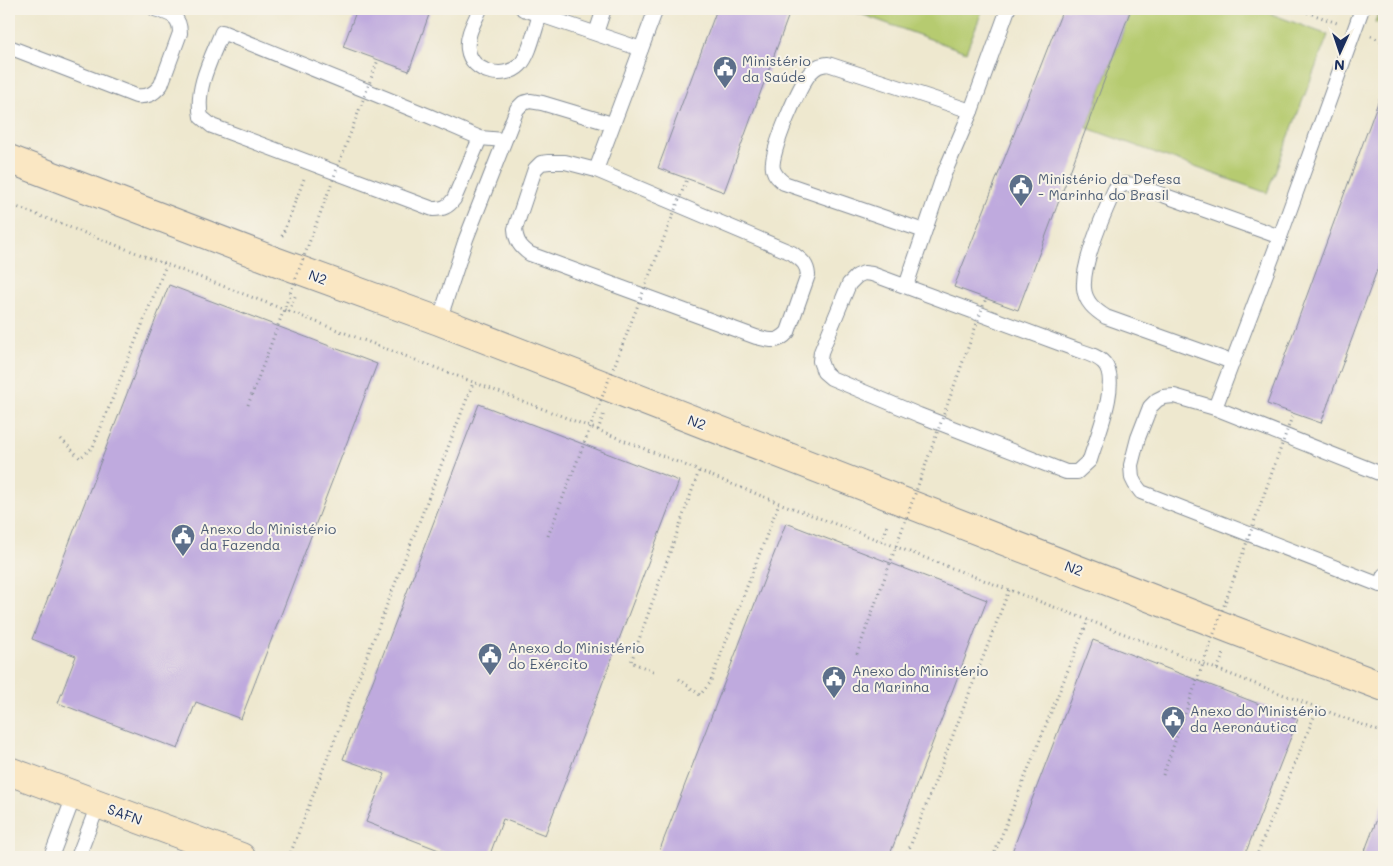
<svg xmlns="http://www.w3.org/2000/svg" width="1393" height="866" viewBox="0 0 1393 866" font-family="Mali,sans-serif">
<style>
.grass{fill:#b6cb6f;stroke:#687d66}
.building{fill:#bfaade}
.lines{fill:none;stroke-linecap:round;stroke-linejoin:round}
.lane-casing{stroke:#848c96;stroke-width:16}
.secondary-casing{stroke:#848c96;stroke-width:30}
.path{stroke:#848c96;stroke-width:3;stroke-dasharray:1 4;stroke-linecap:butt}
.lane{stroke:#fff;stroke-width:14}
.secondary{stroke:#fae7c3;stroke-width:28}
.path-bridge{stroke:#848c96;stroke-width:3;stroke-dasharray:1 4;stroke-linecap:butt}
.labels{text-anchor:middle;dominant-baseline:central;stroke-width:4;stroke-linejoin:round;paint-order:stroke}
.service-label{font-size:14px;fill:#4e5e75;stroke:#f7f3e8;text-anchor:start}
.street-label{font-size:14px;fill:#1b2f5e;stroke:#f7f3e8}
</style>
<rect width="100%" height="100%" fill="#f7f3e8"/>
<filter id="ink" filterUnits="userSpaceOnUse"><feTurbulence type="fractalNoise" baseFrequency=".02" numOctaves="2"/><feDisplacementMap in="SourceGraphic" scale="10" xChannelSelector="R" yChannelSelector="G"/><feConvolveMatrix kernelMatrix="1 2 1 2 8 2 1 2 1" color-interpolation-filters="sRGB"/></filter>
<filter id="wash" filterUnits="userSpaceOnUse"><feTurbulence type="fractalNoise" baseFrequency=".0096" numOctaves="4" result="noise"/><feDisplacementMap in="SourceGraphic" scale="20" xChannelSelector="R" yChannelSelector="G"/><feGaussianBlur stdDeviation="1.12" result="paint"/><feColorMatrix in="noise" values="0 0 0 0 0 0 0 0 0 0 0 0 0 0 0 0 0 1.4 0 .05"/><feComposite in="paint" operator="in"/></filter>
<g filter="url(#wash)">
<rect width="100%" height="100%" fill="#eee8cf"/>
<!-- grass -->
<g class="grass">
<path d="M 847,9 L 983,9 L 966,52 Z"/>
<path d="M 1131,9 L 1258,9 L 1328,35 L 1267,193 L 1087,128 Z"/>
<path d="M 1380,9 L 1384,9 L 1384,25 L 1375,22 Z"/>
</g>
<g id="blocks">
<!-- building -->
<g class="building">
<path d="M 357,9 L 431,9 L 409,71 L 343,47 Z"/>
<path d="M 717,9 L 791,9 L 724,192 L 658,168 Z"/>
<path d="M 1063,9 L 1131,9 L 1018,310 L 954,287 Z"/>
<path d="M 1384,86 L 1384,251 L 1321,423 L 1267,404 Z"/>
<path d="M 169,285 L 377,364 L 241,719 L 196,702 L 178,749 L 58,703 L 76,656 L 32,639 Z"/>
<path d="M 479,404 L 679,481 L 545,835 L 503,819 L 489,857 L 457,857 L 366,822 L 385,774 L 343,759 Z"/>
<path d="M 786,523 L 987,600 L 889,857 L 657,857 Z"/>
<path d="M 1093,640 L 1298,719 L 1244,857 L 1010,857 Z"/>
<path d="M 1384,801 L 1384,857 L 1363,857 L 1367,845 Z"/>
</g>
</g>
</g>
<g filter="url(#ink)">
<use href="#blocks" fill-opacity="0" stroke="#848c96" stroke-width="1"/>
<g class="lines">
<defs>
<g id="lane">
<path d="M 480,9 C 475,21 466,35 468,49 C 471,73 505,80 520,65 C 530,55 535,28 540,15"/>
<path d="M 523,9 L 641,49"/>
<path d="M 596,33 L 604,9"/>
<path d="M 9,47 L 136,96 C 147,97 153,95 161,85 L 180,33 C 180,15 170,14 155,9"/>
<path d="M 480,138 L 454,199 C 448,207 443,209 433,209 L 212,126 L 201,117 C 195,88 211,59 222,32 L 429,116 L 480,138 L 504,140"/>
<path d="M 549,162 L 565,162 L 596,170 L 792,253 C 801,260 807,263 808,275 L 788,332 C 777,344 770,340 756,337 L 530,254 C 520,247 516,241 515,229 L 535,169 L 541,163 Z"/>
<path d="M 596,170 L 656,9"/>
<path d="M 924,231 L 784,183 C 779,179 775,176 773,169 C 769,154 800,83 811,72 C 817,66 820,65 828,64 L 971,111"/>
<path d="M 864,273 L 872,274 L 1072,348 C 1082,352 1097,355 1104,363 C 1121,381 1096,439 1090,460 L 1077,472 L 1066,472 L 919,415 L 831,378 L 824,372 L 820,361 L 821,352 L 849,284 L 857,276 Z"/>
<path d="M 906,286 L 944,174 L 971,111 L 1008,9"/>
<path d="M 439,321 L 466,239 L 517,109 L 523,103 L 530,101 L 542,103 L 612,124"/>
<path d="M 1232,362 L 1106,317 C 1095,310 1085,302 1084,288 C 1082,262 1104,213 1115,189 L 1125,184 L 1135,185 L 1280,237"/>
<path d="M 1215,408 L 1280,237 L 1362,9"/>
<path d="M 1384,475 L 1215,408 L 1174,396 L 1163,397 L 1157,400 L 1150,407 L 1138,438 L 1131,465 L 1132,478 L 1135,484 L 1141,492 L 1380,585 L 1384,575"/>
<path d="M 51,857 L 74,796"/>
<path d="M 78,857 L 98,805"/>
</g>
<g id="secondary">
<path d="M 9,159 L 272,260 L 439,321 L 1233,630 L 1384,687"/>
<path d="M 9,771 L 241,857"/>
</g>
</defs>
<!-- lane casing -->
<use href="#lane" class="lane-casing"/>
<!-- secondary casing -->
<use href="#secondary" class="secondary-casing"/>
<!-- path -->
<g class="path">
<path d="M 1298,9 L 1337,23"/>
<path d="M 1371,36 L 1384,42"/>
<path d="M 9,204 L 598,430 L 779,503 L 881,541 L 1384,733"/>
<path d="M 282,236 L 304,179"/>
<path d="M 289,311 L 296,294"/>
<path d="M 598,430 L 604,413"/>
<path d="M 61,439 L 80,458 L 93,447 L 166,265"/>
<path d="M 881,541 L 888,523"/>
<path d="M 1217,669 L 1224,654"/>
<path d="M 653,671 L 631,662 L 699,471"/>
<path d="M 679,679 L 700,695 L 710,683 L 779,503"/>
<path d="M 289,857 L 473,383"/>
<path d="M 906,857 L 1009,590"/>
<path d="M 993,857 L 1088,620"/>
<path d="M 1256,857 L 1318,707"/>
</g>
<!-- lane -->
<use href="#lane" class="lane"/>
<!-- secondary -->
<use href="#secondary" class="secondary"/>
<!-- path-bridge -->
<g class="path-bridge">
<path d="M 248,405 L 378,60"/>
<path d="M 548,536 L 687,179"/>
<path d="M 857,654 L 986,298"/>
<path d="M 1163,775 L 1293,414"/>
</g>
</g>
</g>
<!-- icons -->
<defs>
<symbol id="civic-pin" viewBox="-11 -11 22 30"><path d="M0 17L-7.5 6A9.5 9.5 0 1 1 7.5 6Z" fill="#5c6f8a" stroke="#f7f3e8"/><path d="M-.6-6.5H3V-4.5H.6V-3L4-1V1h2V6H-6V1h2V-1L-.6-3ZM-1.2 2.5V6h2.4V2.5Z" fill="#fff"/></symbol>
</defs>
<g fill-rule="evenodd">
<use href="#civic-pin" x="711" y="54" width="28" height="38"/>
<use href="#civic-pin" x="1007" y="172" width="28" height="38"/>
<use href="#civic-pin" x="169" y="522" width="28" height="38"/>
<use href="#civic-pin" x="476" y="641" width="28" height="38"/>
<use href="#civic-pin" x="820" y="664" width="28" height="38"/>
<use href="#civic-pin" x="1159" y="704" width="28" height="38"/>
</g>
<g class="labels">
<!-- service labels -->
<g class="service-label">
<text x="742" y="60">Ministério<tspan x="742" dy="16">da Saúde</tspan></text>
<text x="1038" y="178">Ministério da Defesa<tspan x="1038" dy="16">- Marinha do Brasil</tspan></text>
<text x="200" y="528">Anexo do Ministério<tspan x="200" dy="16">da Fazenda</tspan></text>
<text x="508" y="647">Anexo do Ministério<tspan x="508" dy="16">do Exército</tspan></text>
<text x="852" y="670">Anexo do Ministério<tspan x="852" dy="16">da Marinha</tspan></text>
<text x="1190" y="710">Anexo do Ministério<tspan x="1190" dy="16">da Aeronáutica</tspan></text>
</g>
<!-- street labels -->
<g class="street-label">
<text transform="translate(318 277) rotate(20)">N2</text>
<text transform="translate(697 422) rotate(21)">N2</text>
<text transform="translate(1074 568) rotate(21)">N2</text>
<text transform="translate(125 814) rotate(20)">SAFN</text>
</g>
</g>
<!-- margin -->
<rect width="1393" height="866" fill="none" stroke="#f7f3e8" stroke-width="30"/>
<!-- north arrow -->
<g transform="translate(1340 52) rotate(183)" stroke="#f7f3e8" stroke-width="4" paint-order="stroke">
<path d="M0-4L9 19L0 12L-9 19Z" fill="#1b2f5e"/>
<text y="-8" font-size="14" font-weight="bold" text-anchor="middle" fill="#1b2f5e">N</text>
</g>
</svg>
